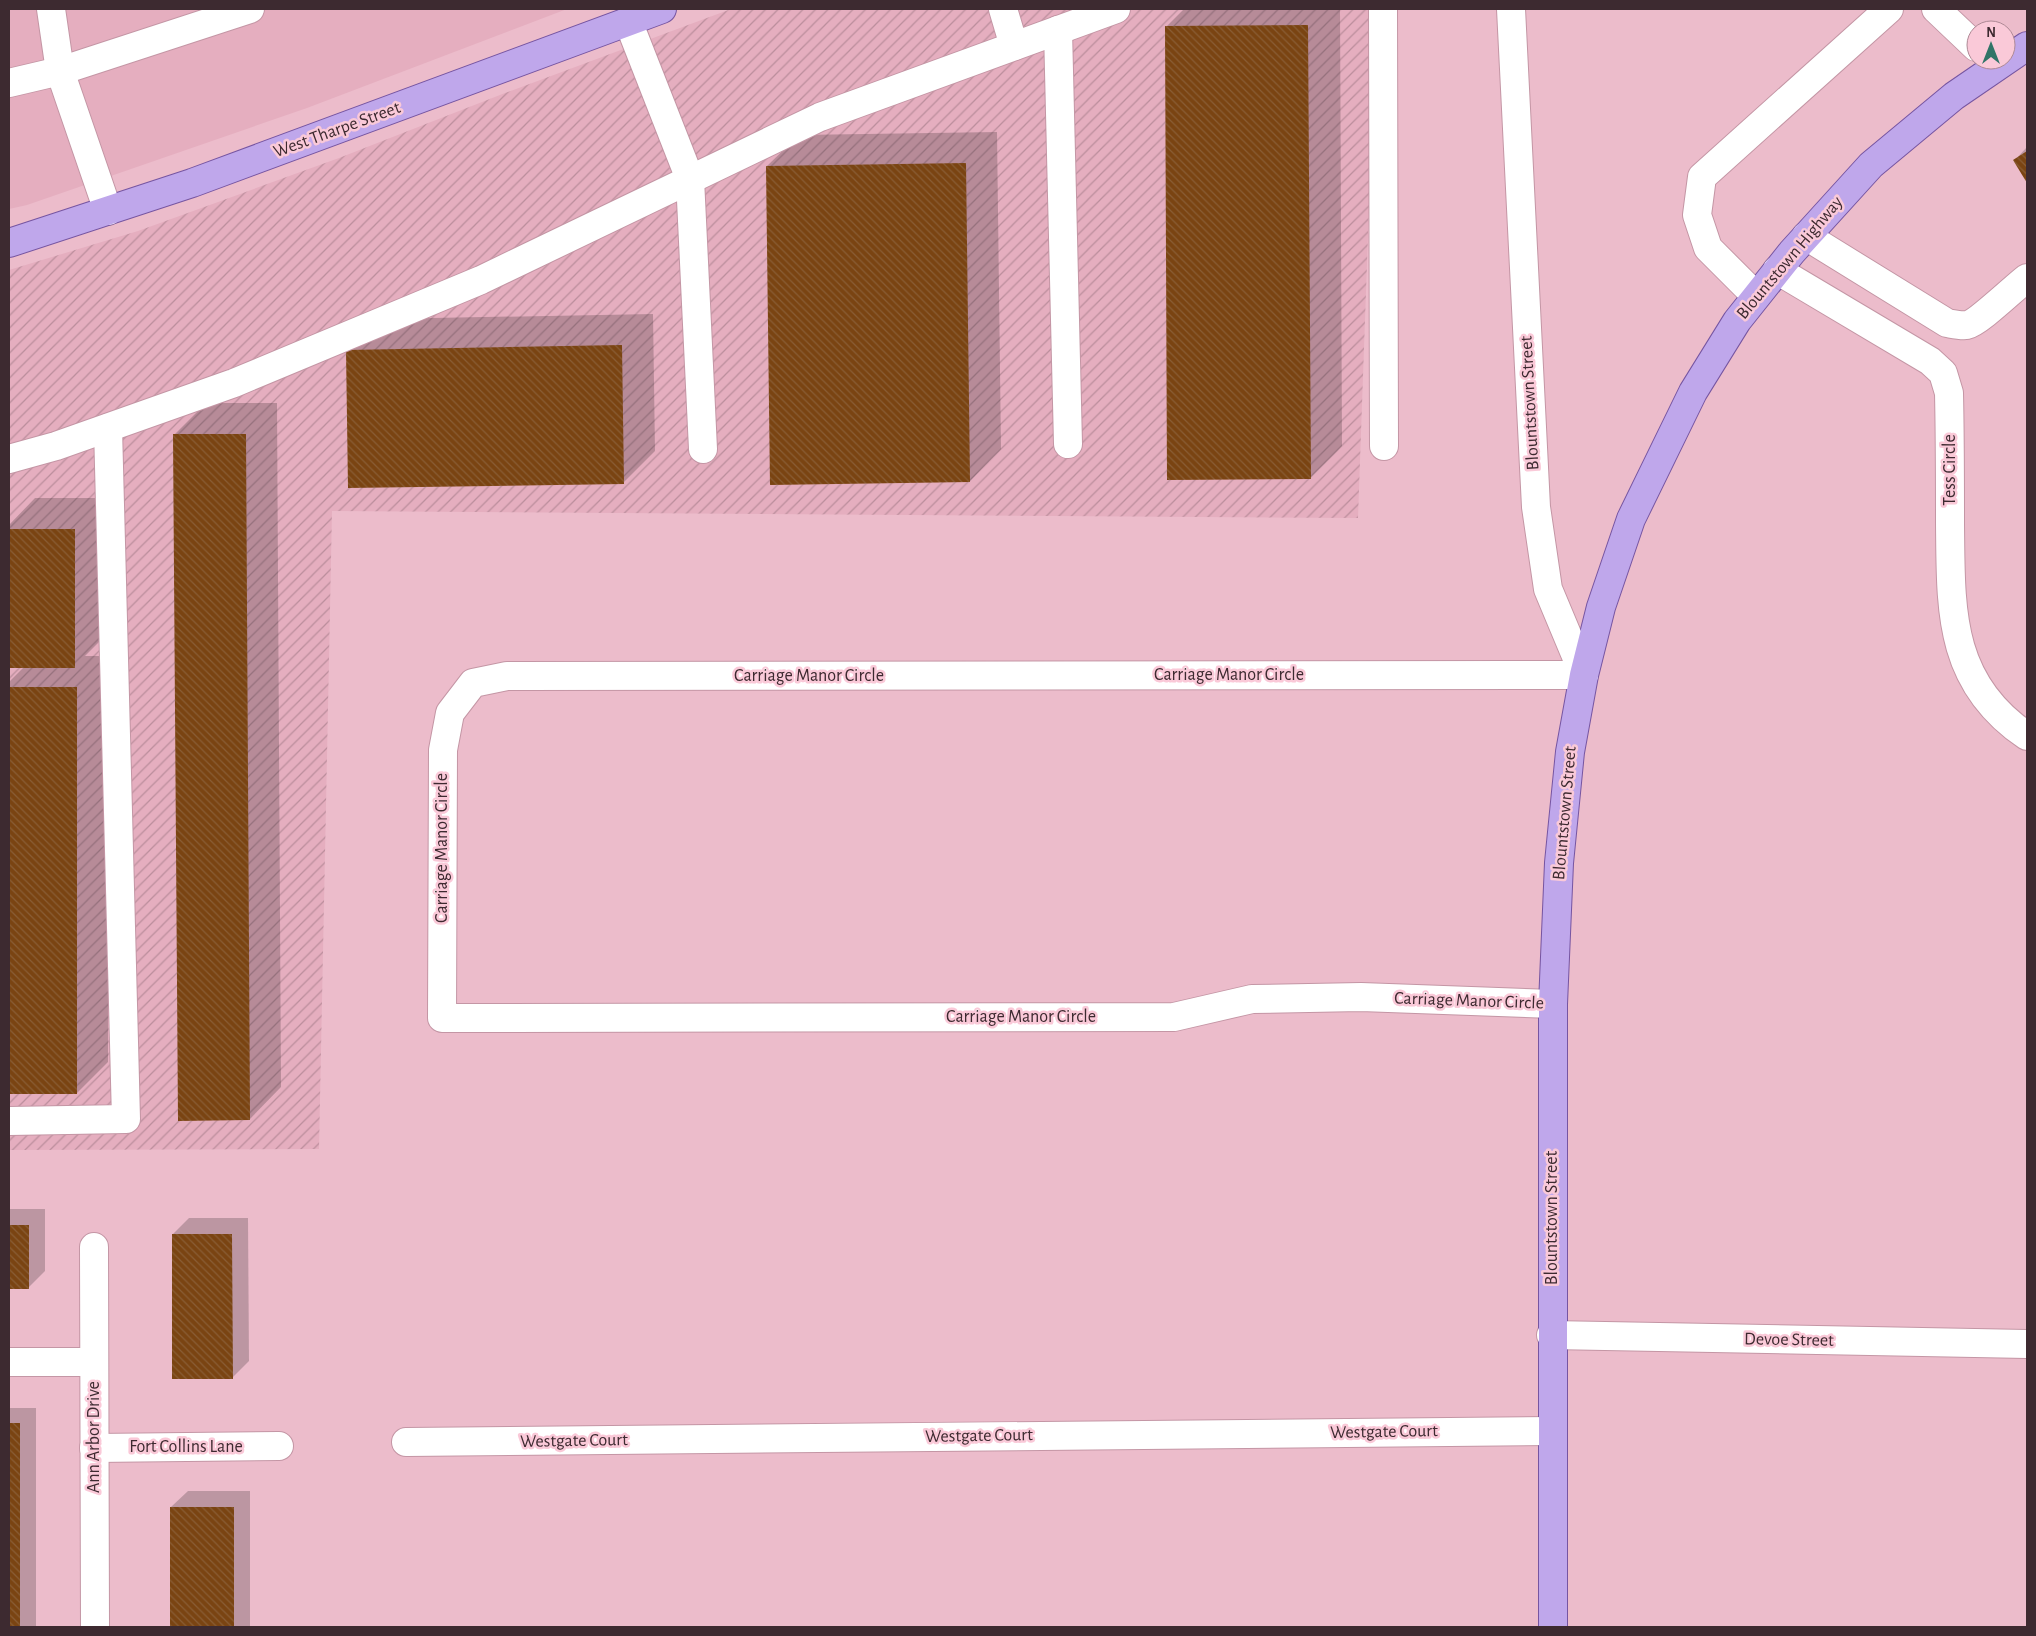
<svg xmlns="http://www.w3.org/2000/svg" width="2036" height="1636" viewBox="0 0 2036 1636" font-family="'Alegreya Sans',sans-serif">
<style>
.built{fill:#e5aebf}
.industrial{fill:url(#industrial-furrows)}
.shadow{fill:#0003}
.building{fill:url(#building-back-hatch)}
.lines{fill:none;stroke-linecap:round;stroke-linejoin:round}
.minor-casing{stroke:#c496a5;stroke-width:30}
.major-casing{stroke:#7655a1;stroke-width:30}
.minor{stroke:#fff;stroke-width:28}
.major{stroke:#bfa7eb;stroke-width:28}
.labels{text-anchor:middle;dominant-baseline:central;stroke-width:5;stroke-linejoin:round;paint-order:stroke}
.street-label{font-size:18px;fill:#3d2a30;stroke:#fac9d8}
</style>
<defs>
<pattern id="industrial-furrows" width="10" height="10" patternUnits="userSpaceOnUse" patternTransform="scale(1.25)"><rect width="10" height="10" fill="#e5aebf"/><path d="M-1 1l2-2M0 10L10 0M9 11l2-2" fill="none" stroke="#bb8e9c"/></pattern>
<pattern id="building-back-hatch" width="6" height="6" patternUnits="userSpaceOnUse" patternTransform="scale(1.25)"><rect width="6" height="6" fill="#7a4412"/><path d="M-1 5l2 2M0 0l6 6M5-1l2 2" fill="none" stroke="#895d35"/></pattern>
</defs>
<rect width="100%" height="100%" fill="#ecbccb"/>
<!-- built -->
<path class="built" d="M 9,9 L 567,9 L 307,108 L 27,205 L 9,209 Z"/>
<!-- industrial -->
<path class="industrial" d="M 731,9 L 1376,9 L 1358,518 L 332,511 L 319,1149 L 9,1150 L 9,270 L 138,231 L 339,158 L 505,93 Z"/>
<!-- shadow -->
<g class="shadow">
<path d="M 1184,9 L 1340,9 L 1342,446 L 1310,478 L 1166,27 Z"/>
<path d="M 997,132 L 1001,449 L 970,481 L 767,166 L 799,135 Z"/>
<path d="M 2027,147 L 2027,180 L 2015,160 Z"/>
<path d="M 653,314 L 655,451 L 624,482 L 347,350 L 379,319 Z"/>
<path d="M 206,403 L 277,403 L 281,1087 L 250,1119 L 174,435 Z"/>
<path d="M 35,498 L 106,498 L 106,635 L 85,656 L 108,656 L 108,1062 L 77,1093 L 9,1093 L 9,682 L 25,666 L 9,666 L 9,525 Z"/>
<path d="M 9,1209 L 45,1209 L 45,1271 L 28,1288 L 9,1288 Z"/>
<path d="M 189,1218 L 248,1218 L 249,1361 L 233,1377 L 173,1234 Z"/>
<rect x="9" y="1408" width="27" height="219"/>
<path d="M 188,1491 L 250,1491 L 250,1627 L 171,1627 L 171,1507 Z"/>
</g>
<!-- building -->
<g class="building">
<path d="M 1308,25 L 1311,479 L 1167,480 L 1165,26 Z"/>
<path d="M 2027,151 L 2027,183 L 2013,160 Z"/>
<path d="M 966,163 L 970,482 L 770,485 L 766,166 Z"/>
<path d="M 622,345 L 624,484 L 348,488 L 346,350 Z"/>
<path d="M 173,434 L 246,434 L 250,1120 L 178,1121 Z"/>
<rect x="9" y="529" width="66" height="139"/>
<rect x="9" y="687" width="68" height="407"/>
<rect x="9" y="1225" width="20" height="64"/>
<path d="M 172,1234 L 232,1234 L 233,1379 L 172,1379 Z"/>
<rect x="9" y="1423" width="11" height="204"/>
<rect x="170" y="1507" width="64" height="120"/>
</g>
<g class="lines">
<defs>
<g id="minor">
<path d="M 51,9 L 60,71 L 108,211"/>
<path d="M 1003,9 L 1014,46"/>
<path d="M 1383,9 L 1384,446"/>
<path d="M 1511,9 L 1536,507 L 1548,589 L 1584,675 L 507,676 L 473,683 L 450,713 L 443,750 L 442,1018 L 1174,1017 L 1252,999 L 1361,997 L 1553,1004"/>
<path d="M 1936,9 L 1976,47"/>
<path d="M 628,21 L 690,179 L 703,449"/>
<path d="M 1058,30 L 1068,444"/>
<path d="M 9,83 L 60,71 L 250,9"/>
<path d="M 1806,236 L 1947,323 C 1953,324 1961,326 1967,325 C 1978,323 2015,287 2027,278"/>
<path d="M 1777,270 L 1930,361 L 1943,373 L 1949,393 C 1950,436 1950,479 1950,523 C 1951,608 1947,682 2027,736"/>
<path d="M 1756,296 L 1708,248 L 1697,215 L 1702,177 L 1889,9"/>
<path d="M 9,459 L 56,446 L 234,383 L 481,280 L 820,117 L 1116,9"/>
<path d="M 9,1121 L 126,1119 L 108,428"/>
<path d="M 94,1247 L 95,1627"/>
<path d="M 1551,1335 L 2027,1344"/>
<path d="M 9,1362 L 94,1362"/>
<path d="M 406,1442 L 1552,1431"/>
<path d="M 94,1448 L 279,1446"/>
</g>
<g id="major">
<path d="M 9,243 L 192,183 L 662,9"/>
<path d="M 1553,1627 L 1553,1004 L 1559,863 L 1570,752 L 1584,675 L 1601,607 L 1631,519 L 1693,392 L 1737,321 L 1792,252 L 1871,165 L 1954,96 L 2027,46"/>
</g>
</defs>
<!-- minor casing -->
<use href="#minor" class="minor-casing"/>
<!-- major casing -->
<use href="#major" class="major-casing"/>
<!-- minor -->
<use href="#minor" class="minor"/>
<!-- major -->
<use href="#major" class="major"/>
</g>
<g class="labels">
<!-- street labels -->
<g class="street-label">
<text transform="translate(337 130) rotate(-20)">West Tharpe Street</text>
<text transform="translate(1790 258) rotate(-50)">Blountstown Highway</text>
<text transform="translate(1530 403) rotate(-93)">Blountstown Street</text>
<text transform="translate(1950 470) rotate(-90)">Tess Circle</text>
<text x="1229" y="675">Carriage Manor Circle</text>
<text x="809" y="676">Carriage Manor Circle</text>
<text transform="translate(1565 813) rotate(-85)">Blountstown Street</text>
<text transform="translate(442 848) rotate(-90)">Carriage Manor Circle</text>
<text transform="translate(1469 1001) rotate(2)">Carriage Manor Circle</text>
<text x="1021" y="1017">Carriage Manor Circle</text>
<text transform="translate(1552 1218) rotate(-90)">Blountstown Street</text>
<text transform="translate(1789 1340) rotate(1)">Devoe Street</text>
<text transform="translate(1384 1432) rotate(-1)">Westgate Court</text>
<text transform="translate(979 1436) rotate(-1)">Westgate Court</text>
<text transform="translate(94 1437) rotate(-90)">Ann Arbor Drive</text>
<text transform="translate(574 1441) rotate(-1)">Westgate Court</text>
<text x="186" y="1447">Fort Collins Lane</text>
</g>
</g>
<!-- border -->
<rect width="2036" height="1636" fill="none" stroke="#3d2a30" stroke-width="20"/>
<!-- north arrow -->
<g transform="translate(1991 45)"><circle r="24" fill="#fac9d8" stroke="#ae8995"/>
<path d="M0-4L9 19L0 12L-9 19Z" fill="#317467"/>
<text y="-8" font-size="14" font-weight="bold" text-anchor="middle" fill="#3d2a30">N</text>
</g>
</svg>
